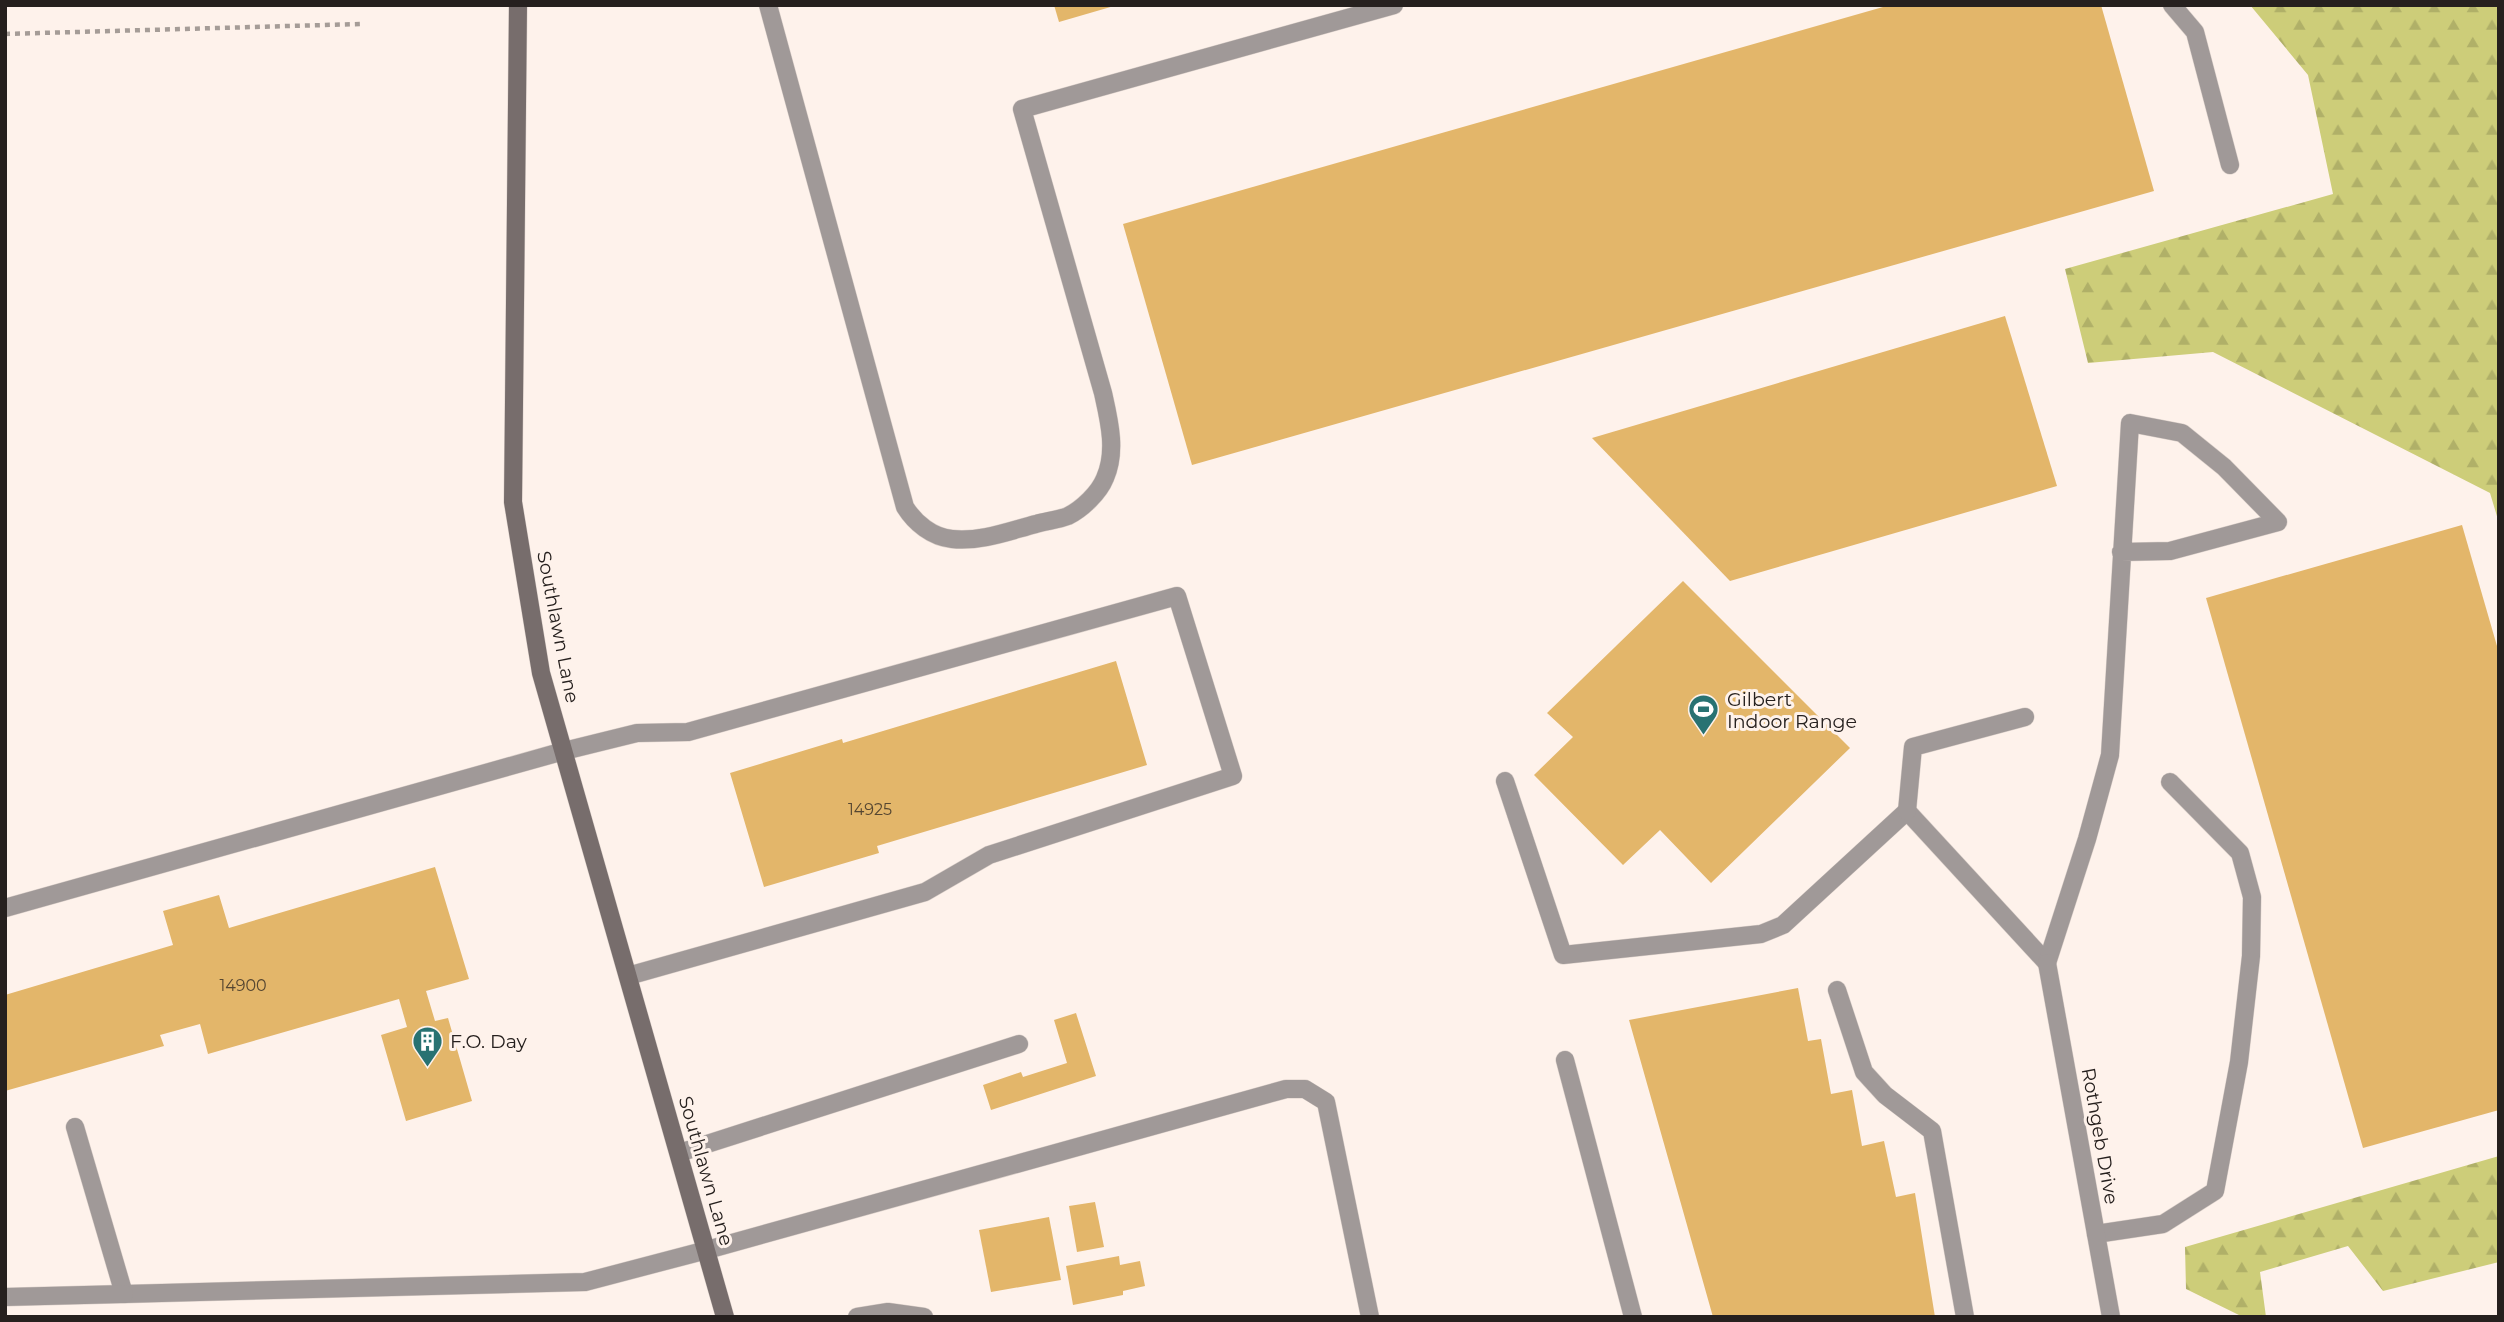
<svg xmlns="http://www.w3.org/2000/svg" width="2504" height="1322" viewBox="0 0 2504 1322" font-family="Montserrat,sans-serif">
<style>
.forest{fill:url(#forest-firs)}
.building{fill:#e3b66a}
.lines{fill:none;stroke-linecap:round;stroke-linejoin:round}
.lane-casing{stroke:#dbd0ca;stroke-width:19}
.street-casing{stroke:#dbd0ca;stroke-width:19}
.secondary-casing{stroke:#dbd0ca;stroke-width:19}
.path{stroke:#a59c97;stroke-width:4.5;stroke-dasharray:5 5;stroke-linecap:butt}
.lane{stroke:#a09998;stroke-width:18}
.street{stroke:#a09998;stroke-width:18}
.secondary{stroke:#776d6c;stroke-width:18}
.labels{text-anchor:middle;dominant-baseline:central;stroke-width:6;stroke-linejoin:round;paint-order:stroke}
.number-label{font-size:16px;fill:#554631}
.street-label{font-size:19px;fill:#26201e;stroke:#fef2eb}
.poi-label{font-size:19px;fill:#26201e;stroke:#fef2eb;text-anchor:start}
</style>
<defs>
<pattern id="forest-firs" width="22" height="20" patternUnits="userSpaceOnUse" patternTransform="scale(1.75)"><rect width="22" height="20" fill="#cdcd79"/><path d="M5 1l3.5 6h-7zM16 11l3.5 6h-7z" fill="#b0b068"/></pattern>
</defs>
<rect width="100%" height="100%" fill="#fef2eb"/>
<!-- forest -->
<g class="forest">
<path d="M 2250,5 L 2499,5 L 2499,523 L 2490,493 L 2213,352 L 2088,363 L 2065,269 L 2333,194 L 2308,75 Z"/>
<path d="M 2499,1156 L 2499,1262 L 2383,1291 L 2348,1246 L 2260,1272 L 2266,1317 L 2243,1317 L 2186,1289 L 2185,1247 Z"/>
</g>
<!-- building -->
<g class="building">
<path d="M 1054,5 L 1114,5 L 1114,6 L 1059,22 Z"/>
<path d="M 1890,5 L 2101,5 L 2154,191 L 1192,465 L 1123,224 Z"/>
<path d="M 2005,316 L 2057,486 L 1730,581 L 1592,438 Z"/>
<path d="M 2462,525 L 2499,653 L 2499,1110 L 2363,1148 L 2206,598 Z"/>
<path d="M 1683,581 L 1850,748 L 1711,883 L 1660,830 L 1623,865 L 1534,775 L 1573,737 L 1547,713 Z"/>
<path d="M 1116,661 L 1147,765 L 877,846 L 879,853 L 764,887 L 730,773 L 842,739 L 843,743 Z"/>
<path d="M 435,867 L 469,979 L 426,991 L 435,1021 L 448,1018 L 472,1101 L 406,1121 L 381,1035 L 407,1027 L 399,999 L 208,1054 L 200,1024 L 160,1035 L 164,1046 L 5,1091 L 5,995 L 173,945 L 163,911 L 219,895 L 229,928 Z"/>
<path d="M 1798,988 L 1808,1041 L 1821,1039 L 1831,1094 L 1852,1090 L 1862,1146 L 1884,1141 L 1896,1197 L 1915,1193 L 1935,1317 L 1713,1317 L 1629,1020 Z"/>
<path d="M 1076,1013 L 1096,1076 L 991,1110 L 983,1085 L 1021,1072 L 1023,1077 L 1067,1063 L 1054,1020 Z"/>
<path d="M 1095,1202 L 1104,1247 L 1077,1252 L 1069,1206 Z"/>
<path d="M 1049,1217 L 1061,1280 L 991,1292 L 979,1230 Z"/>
<path d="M 1119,1256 L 1120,1265 L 1140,1261 L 1145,1286 L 1123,1291 L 1123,1295 L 1073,1305 L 1066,1266 Z"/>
</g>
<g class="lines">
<defs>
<g id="lane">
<path d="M 768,5 L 905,507 C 915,523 932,537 952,539 C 981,542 1009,531 1036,524 C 1046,521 1058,520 1068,516 C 1082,509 1099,493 1105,478 C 1117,451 1109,420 1103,393 L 1022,109 L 1394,5"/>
<path d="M 2172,5 L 2195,32 L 2230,165"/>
<path d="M 1505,781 L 1563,955 L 1761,934 L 1783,925 L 1907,811 L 2047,963"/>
<path d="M 1907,811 L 1913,747 L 2025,717"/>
<path d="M 5,908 L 564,751 L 637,733 L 688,732 L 1177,596 L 1233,776 L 989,855 L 925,892 L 628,976"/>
<path d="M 2047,963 L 2087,839 L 2110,755 L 2130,423 L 2182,433 L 2224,467 L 2278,522 L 2170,551 L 2121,552"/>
<path d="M 1837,990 L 1864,1072 L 1885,1095 L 1932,1131 L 1965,1317"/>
<path d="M 1565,1060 L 1633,1317"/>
<path d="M 75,1127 L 124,1294 L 585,1282 L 707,1250 L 1286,1089 L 1305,1089 L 1326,1102 L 1370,1317"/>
<path d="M 679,1153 L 1019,1044"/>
<path d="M 2096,1234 L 2163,1224 L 2215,1191 L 2239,1062 L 2251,956 L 2252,897 L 2240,853 L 2170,782"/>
<path d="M 5,1297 L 124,1294"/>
<path d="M 857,1317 L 888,1312 L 924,1317"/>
</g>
<path id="street" d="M 2047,963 L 2111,1317"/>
<path id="secondary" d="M 518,5 L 513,502 L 541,673 L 725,1317"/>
</defs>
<!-- lane casing -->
<use href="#lane" class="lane-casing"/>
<!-- street casing -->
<use href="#street" class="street-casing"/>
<!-- secondary casing -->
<use href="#secondary" class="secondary-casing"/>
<!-- path -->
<path class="path" d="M 5,34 L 360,24"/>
<!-- lane -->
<use href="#lane" class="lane"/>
<!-- street -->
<use href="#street" class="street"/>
<!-- secondary -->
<use href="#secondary" class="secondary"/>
</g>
<!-- icons -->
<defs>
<symbol id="stadium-pin" viewBox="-11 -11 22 30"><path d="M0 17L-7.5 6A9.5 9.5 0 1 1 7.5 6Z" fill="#287272" stroke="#fef2eb"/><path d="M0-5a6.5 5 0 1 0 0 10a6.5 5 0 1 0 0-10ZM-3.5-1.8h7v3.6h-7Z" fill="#fff"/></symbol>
<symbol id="building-pin" viewBox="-11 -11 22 30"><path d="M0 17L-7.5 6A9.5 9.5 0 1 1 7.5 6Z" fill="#287272" stroke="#fef2eb"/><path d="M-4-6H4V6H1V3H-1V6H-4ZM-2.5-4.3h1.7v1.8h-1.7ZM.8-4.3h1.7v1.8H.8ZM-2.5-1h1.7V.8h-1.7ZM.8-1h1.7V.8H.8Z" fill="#fff"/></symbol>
</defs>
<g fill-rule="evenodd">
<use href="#stadium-pin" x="1686" y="692" width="35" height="47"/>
<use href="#building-pin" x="410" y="1024" width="35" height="47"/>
</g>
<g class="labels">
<!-- number labels -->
<g class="number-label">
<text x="870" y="809">14925</text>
<text x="243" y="985">14900</text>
</g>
<!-- street labels -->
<g class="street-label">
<text transform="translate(558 627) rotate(79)">Southlawn Lane</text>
<text transform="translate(2100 1136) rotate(80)">Rothgeb Drive</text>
<text transform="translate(706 1171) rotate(74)">Southlawn Lane</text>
</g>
<!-- poi labels -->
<g class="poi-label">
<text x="1727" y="699">Gilbert<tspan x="1727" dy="22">Indoor Range</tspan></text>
<text x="450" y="1041">F.O. Day</text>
</g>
</g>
<!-- border -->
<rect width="2504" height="1322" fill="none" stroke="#26201e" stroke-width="14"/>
</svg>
